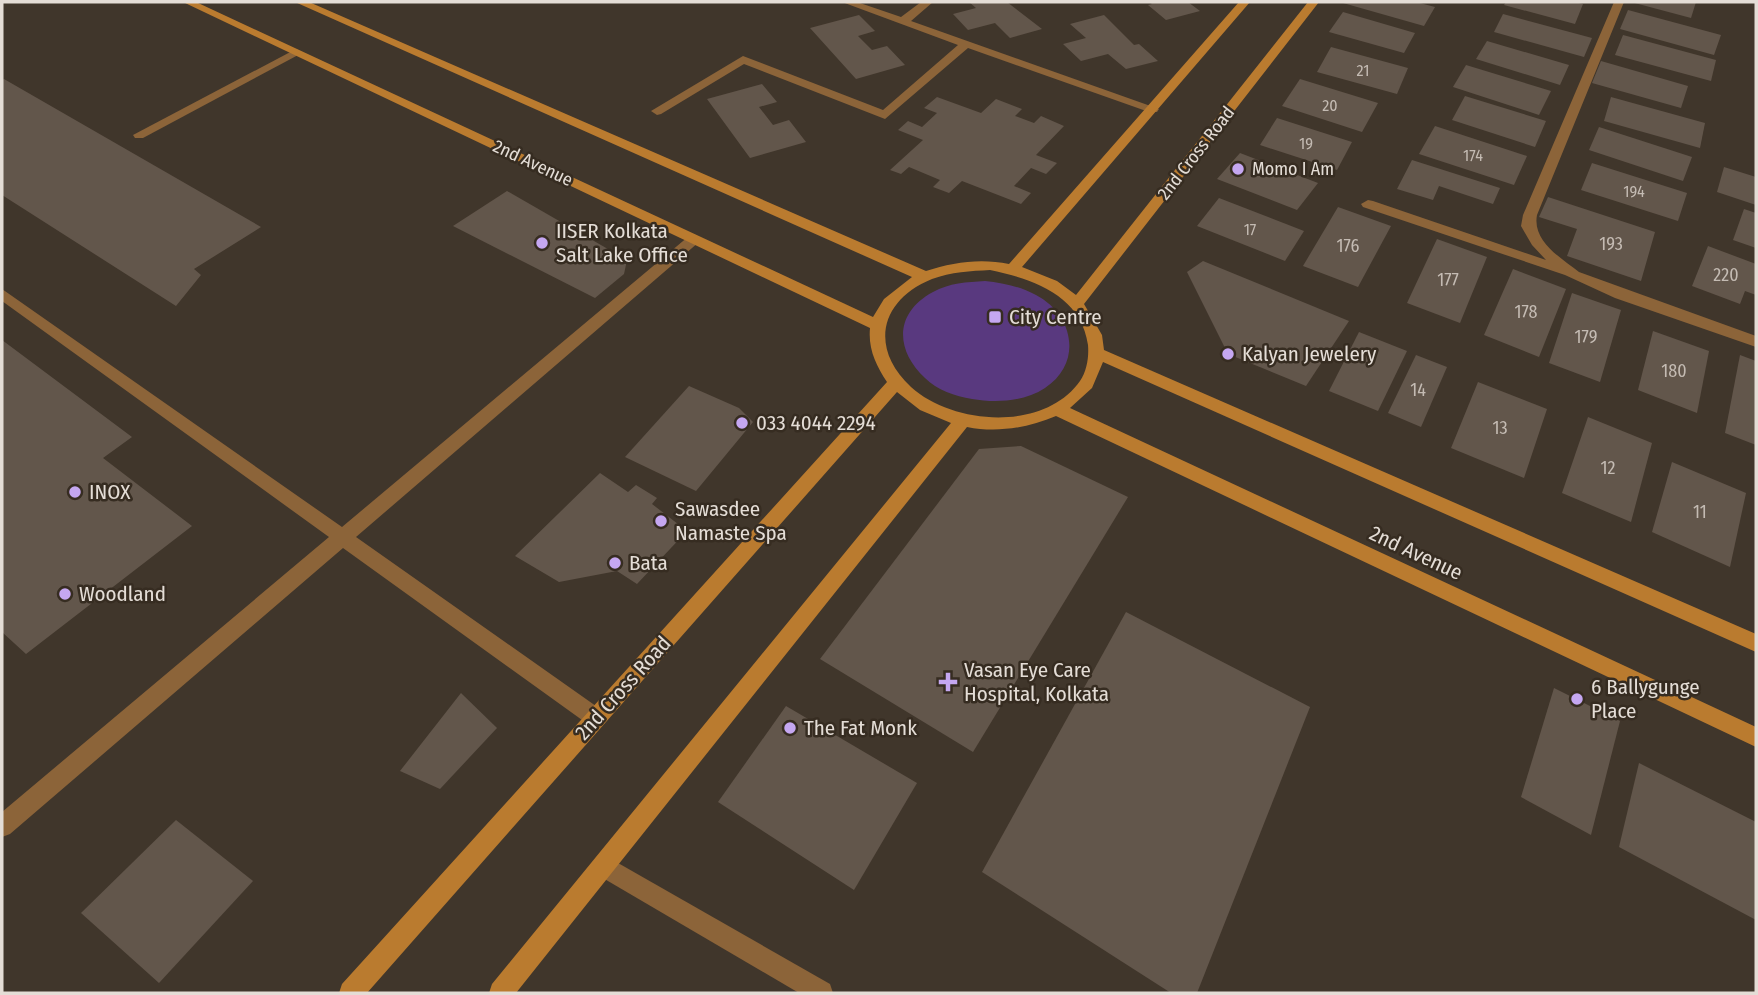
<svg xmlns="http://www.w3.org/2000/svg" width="1758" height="995" viewBox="0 0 1758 995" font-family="'Fira Sans Condensed',sans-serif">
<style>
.green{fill:#59397f}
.building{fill:#62564b}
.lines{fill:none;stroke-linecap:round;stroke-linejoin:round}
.lane{fill:#8c6439;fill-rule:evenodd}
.street{fill:#8c6439;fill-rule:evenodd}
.secondary{fill:#ba7b2f;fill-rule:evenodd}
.poi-dot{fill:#c5a7f1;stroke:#362c21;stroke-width:2.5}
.labels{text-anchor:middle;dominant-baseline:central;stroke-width:5;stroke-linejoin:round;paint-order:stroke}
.far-number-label{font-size:16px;fill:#c4bbb3}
.far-street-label{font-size:18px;fill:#e4ddd6;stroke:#362c21}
.far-poi-label{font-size:18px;fill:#e4ddd6;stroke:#362c21;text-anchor:start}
.number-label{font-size:18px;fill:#c4bbb3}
.poi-label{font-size:21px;fill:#e4ddd6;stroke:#362c21;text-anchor:start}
.street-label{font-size:21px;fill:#e4ddd6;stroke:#362c21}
</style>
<rect width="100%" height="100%" fill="#40362b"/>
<!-- green -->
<path class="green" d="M 985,281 C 1003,283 1019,286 1036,295 C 1074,315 1083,363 1045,388 C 1024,402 995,403 972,399 C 955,396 937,390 925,378 C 895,350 894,313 933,292 C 949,283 967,282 985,281 Z"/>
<!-- building -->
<g class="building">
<path d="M 969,2 L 1007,2 L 1042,29 L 1010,38 L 995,23 L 968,30 L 953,14 L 976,8 Z"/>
<path d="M 1149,2 L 1188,2 L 1200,11 L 1166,20 L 1148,5 L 1152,4 Z"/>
<path d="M 1416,2 L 1435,7 L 1424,26 L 1343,3 Z"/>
<path d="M 1506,2 L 1575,2 L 1583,4 L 1575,24 L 1504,5 Z"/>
<path d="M 1631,2 L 1696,2 L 1691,18 Z"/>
<path d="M 1628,10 L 1721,35 L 1714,55 L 1620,29 Z"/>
<path d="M 1343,12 L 1415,33 L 1404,53 L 1329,32 Z"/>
<path d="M 1503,14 L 1592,38 L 1584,57 L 1494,32 Z"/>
<path d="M 859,15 L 875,31 L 858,36 L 872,50 L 887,46 L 905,65 L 856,79 L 810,28 Z"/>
<path d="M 1104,15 L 1134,45 L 1139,44 L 1158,61 L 1126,69 L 1108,54 L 1081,61 L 1063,44 L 1086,38 L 1070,24 Z"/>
<path d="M 1623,35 L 1716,60 L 1711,81 L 1615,55 Z"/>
<path d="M 1487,41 L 1569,65 L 1560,85 L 1476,59 Z"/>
<path d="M 1331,47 L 1408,68 L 1397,94 L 1317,72 Z"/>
<path d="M 1601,61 L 1688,86 L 1681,108 L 1592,83 Z"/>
<path d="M 1466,65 L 1551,91 L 1539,115 L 1453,87 Z"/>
<path d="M 4,79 L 261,227 L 194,269 L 201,275 L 176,306 L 2,195 L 2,80 Z"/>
<path d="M 1300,79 L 1378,103 L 1362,132 L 1282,106 Z"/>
<path d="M 762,84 L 777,102 L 759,107 L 773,125 L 789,120 L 806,142 L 750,158 L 707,99 Z"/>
<path d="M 1465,96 L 1546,121 L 1535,147 L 1452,120 Z"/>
<path d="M 937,97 L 981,113 L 996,99 L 1022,109 L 1015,116 L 1034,123 L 1041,116 L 1064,126 L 1036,155 L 1057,163 L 1046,174 L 1031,168 L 1014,186 L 1031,193 L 1021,204 L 962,181 L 949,193 L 933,187 L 940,180 L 909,167 L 901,174 L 890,170 L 923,140 L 898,130 L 908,121 L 922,127 L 937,113 L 924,108 Z"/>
<path d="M 1611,97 L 1705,123 L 1700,148 L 1604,121 Z"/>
<path d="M 1277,118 L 1352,142 L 1337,170 L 1260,145 Z"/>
<path d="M 1435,126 L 1527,156 L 1514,185 L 1419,154 Z"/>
<path d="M 1599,127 L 1692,157 L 1683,181 L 1589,150 Z"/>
<path d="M 1240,153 L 1318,183 L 1297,210 L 1217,179 Z"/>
<path d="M 1412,160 L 1500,188 L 1493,204 L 1439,186 L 1433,200 L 1397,189 Z"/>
<path d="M 1592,163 L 1687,193 L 1678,221 L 1581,190 Z"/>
<path d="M 1724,167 L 1756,177 L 1756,205 L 1717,192 Z"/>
<path d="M 507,191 L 627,260 L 624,274 L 595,298 L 453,226 Z"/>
<path d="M 1548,197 L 1655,232 L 1641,281 L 1567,256 L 1577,229 L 1539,217 Z"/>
<path d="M 1219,198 L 1304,231 L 1285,261 L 1197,226 Z"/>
<path d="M 1338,207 L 1391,226 L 1358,287 L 1303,266 Z"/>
<path d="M 1744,209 L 1756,213 L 1756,248 L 1733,240 Z"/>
<path d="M 1437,239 L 1487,257 L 1460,323 L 1407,303 Z"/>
<path d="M 1708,246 L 1756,264 L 1756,295 L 1745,291 L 1740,304 L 1692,286 Z"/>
<path d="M 1203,261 L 1349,321 L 1306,386 L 1228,354 L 1187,272 Z"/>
<path d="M 1513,269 L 1566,289 L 1539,357 L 1484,335 Z"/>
<path d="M 1572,293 L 1621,310 L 1600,382 L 1549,363 Z"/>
<path d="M 1653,331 L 1709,351 L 1697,413 L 1638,390 Z"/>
<path d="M 1359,332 L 1407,351 L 1378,411 L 1329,391 Z"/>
<path d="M 2,340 L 132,437 L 103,458 L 192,526 L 26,654 L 2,632 Z"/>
<path d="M 1416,355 L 1447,367 L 1421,427 L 1388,413 Z"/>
<path d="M 1740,355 L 1756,361 L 1756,445 L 1725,433 Z"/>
<path d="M 1478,382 L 1547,409 L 1524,478 L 1451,448 Z"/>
<path d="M 689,386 L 739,408 L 753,422 L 696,491 L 625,457 Z"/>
<path d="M 1588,417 L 1652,443 L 1631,522 L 1562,493 Z"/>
<path d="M 1021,446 L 1128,497 L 973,752 L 820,659 L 979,449 Z"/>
<path d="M 1672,462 L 1746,493 L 1730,567 L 1652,532 Z"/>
<path d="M 600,473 L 628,492 L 636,485 L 657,498 L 652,504 L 687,531 L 637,584 L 617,571 L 559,582 L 515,556 Z"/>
<path d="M 1126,612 L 1310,707 L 1197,993 L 1171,993 L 982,872 Z"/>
<path d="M 1554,688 L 1620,721 L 1591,835 L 1521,797 Z"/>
<path d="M 461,693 L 497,728 L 440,789 L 400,771 Z"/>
<path d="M 786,706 L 917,783 L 854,890 L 718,802 Z"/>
<path d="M 1639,763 L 1756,822 L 1756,920 L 1619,847 Z"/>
<path d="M 176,820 L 253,881 L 159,983 L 81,913 Z"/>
</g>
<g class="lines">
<!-- lane -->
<g class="lane">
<path d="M 842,2 L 857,2 L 901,17 L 921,2 L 933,2 L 911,21 L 1159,109 L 1157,112 L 1149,112 L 968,48 L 885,119 L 744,64 L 661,114 L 657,115 L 651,111 L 743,56 L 883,110 L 958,45 Z"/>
<path d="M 296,49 L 302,52 L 300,54 L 143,138 L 135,138 L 133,135 Z"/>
</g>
<!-- street -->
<g class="street">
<path d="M 1614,2 L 1624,2 L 1537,215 C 1532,241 1561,258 1579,272 L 1756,336 L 1756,347 L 1615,298 L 1565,275 L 1363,207 L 1361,204 L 1368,200 L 1373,201 L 1546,260 L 1532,245 L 1521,226 L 1523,215 Z"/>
<path d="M 694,234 L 701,239 L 699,242 L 356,537 L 603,711 L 606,718 L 603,725 L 596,728 L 589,725 L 343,548 L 10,834 L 2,837 L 2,812 L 329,537 L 2,301 L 2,289 L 342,527 L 689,236 Z"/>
<path d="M 604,855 L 830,984 L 833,993 L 799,993 L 596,874 L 593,866 L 596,858 Z"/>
</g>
<!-- secondary -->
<path class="secondary" d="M 183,2 L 196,2 L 873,317 L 884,299 L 912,277 L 295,2 L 309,2 L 926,271 C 953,262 981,258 1009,264 L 1239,2 L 1250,2 L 1022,267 L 1057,281 L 1076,295 L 1308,2 L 1319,2 L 1084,304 L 1102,335 L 1104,350 L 1756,634 L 1756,652 L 1103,362 L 1092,388 L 1070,408 L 1756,727 L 1756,747 L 1056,416 C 1028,428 997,433 967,427 L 516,993 L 489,993 L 492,984 L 951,423 L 920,410 L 897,392 L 367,993 L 339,993 L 342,984 L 887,382 C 876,365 868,349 870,328 ZM 990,270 C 1033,279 1081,295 1088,345 C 1089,357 1087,371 1080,381 C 1044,432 953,425 911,387 C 869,348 880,300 932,279 C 951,272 971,271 990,270 Z"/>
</g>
<!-- markers -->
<g class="poi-dot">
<circle cx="1238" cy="169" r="7"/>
<circle cx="542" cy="243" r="7"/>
<rect x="988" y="310" width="14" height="14" rx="3.5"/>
<circle cx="1228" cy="354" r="7"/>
<circle cx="742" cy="423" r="7"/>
<circle cx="75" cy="492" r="7"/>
<circle cx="661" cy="521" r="7"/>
<circle cx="615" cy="563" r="7"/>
<circle cx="65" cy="594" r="7"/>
<path d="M944.5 671.5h7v7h7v7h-7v7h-7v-7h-7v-7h7z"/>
<circle cx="1577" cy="699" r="7"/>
<circle cx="790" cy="728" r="7"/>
</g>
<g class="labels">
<!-- far-number labels -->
<g class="far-number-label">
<text x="1363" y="70">21</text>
<text x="1330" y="105">20</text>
<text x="1306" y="143">19</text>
<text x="1473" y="155">174</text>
<text x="1634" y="191">194</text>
<text x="1250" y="229">17</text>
</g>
<!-- far-street labels -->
<g class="far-street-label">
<text transform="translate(1196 153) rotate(-52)">2nd Cross Road</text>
<text transform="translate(533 163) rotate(25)">2nd Avenue</text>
</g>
<!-- far-poi labels -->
<g class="far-poi-label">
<text x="1252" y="169">Momo I Am</text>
</g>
<!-- number labels -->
<g class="number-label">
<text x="1611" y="244">193</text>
<text x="1348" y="246">176</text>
<text x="1726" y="275">220</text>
<text x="1448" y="280">177</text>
<text x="1526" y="312">178</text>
<text x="1586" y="337">179</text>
<text x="1674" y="371">180</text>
<text x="1418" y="390">14</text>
<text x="1500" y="428">13</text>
<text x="1608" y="468">12</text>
<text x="1700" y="512">11</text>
</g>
<!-- poi labels -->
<g class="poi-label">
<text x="556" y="231">IISER Kolkata<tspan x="556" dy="24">Salt Lake Office</tspan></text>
<text x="1009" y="317">City Centre</text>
<text x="1242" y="354">Kalyan Jewelery</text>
<text x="756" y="423">033 4044 2294</text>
<text x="89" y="492">INOX</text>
<text x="675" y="509">Sawasdee<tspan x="675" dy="24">Namaste Spa</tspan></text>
<text x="629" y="563">Bata</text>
<text x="79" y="594">Woodland</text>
<text x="964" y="670">Vasan Eye Care<tspan x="964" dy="24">Hospital, Kolkata</tspan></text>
<text x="1591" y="687">6 Ballygunge<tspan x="1591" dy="24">Place</tspan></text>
<text x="804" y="728">The Fat Monk</text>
</g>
<!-- street labels -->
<g class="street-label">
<text transform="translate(1416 553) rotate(25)">2nd Avenue</text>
<text transform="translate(623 688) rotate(-48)">2nd Cross Road</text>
</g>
</g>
<!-- border -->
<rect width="1758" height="995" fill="none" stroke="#e4ddd6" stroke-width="7"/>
</svg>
